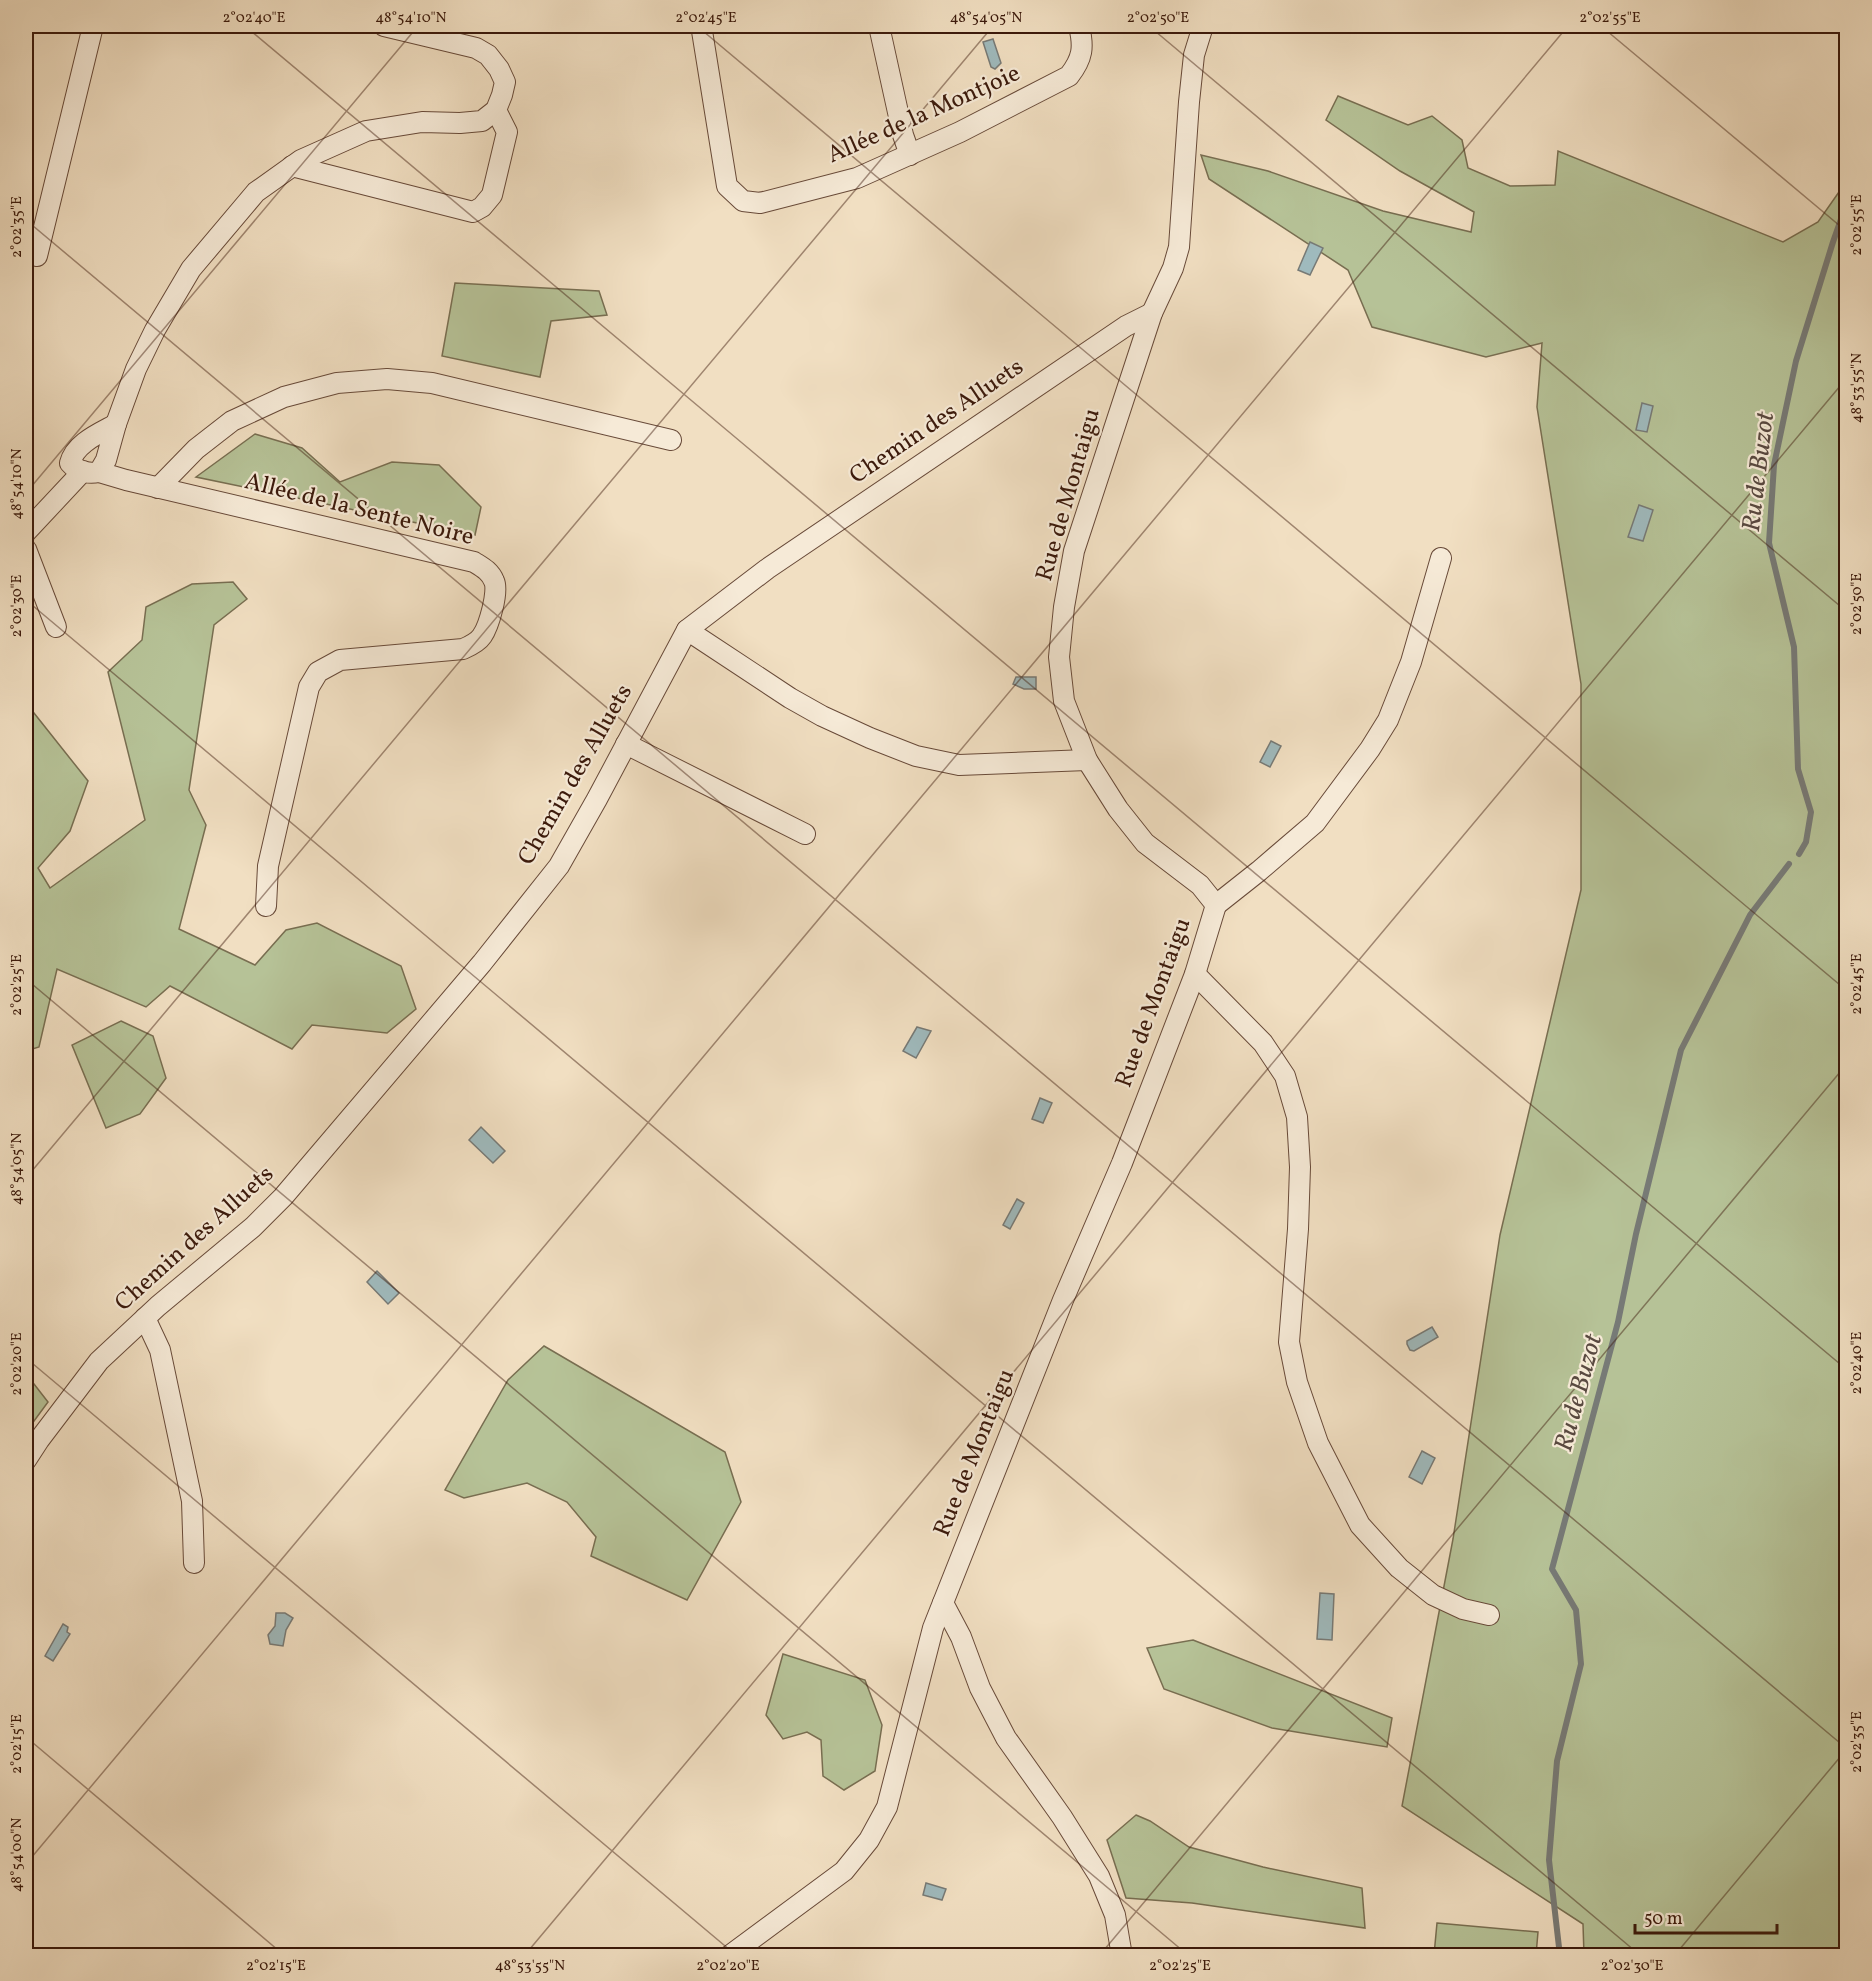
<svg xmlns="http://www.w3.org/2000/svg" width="1872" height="1981" viewBox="0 0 1872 1981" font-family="Vollkorn,serif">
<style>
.green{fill:#b6c297;stroke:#786e51;stroke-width:1.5}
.water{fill:#9fbabd;stroke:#777a76;stroke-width:1.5}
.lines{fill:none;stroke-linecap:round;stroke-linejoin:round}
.stream{stroke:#777a76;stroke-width:6}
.minor-casing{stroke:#684a39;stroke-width:22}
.minor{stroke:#f6ead7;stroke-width:20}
.ticks{fill:none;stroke:#3b190b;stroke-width:1.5;stroke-opacity:0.45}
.labels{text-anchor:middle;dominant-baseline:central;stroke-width:4.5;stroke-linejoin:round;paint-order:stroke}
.street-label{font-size:24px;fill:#3b190b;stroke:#f6ead7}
.water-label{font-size:26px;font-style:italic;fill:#594940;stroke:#f6ead7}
.neatline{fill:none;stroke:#3b190b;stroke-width:2}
.ticks-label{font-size:15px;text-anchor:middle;fill:#3b190b}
</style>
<rect width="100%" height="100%" fill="#f1dfc2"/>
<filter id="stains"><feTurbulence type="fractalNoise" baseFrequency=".00333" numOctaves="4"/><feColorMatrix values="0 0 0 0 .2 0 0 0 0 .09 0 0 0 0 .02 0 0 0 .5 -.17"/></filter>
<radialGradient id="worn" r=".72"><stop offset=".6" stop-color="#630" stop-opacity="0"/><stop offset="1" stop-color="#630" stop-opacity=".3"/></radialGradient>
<!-- green -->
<g class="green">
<path d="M 1338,96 L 1408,125 L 1432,116 L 1462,140 L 1468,168 L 1510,186 L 1555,185 L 1558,151 L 1783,242 L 1818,222 L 1846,182 L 1846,1955 L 1584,1955 L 1583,1924 L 1402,1806 L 1453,1539 L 1500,1235 L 1581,890 L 1581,684 L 1537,407 L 1542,343 L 1486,357 L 1372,327 L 1348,270 L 1209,179 L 1201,155 L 1268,171 L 1383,211 L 1471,232 L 1474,212 L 1400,171 L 1326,120 Z"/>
<path d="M 455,283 L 599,291 L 607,315 L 551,321 L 540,377 L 442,356 Z"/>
<path d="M 255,434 L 302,448 L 340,482 L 392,462 L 439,465 L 481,507 L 475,535 L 196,477 Z"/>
<path d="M 233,582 L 247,599 L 214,625 L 189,790 L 206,825 L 179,929 L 255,965 L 286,930 L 317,923 L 401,966 L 416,1009 L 387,1033 L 312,1025 L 292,1049 L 170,986 L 146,1007 L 57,969 L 39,1047 L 26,1051 L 26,703 L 88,781 L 70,831 L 38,868 L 50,888 L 145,820 L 108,672 L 142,640 L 146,607 L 192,584 Z"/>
<path d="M 121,1021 L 153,1036 L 166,1078 L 140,1114 L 106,1128 L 72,1045 Z"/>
<path d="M 544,1346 L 725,1452 L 741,1502 L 687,1600 L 591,1556 L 596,1537 L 567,1502 L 527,1483 L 464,1498 L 445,1490 L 508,1380 Z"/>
<path d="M 34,1384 L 48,1402 L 26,1432 L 26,1390 Z"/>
<path d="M 1193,1640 L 1392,1718 L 1387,1747 L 1272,1728 L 1164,1689 L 1147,1648 Z"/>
<path d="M 783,1654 L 865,1680 L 882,1725 L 875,1771 L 844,1790 L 823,1776 L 821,1740 L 807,1732 L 783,1739 L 766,1715 Z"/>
<path d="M 1136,1815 L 1150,1821 L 1189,1847 L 1263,1867 L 1362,1888 L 1365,1928 L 1192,1903 L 1126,1898 L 1107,1840 Z"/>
<path d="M 1437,1923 L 1538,1932 L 1536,1955 L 1434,1955 Z"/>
</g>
<!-- water -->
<g class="water">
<path d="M 993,39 L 1001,63 L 995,69 L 991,67 L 983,42 Z"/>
<path d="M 1310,242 L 1323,248 L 1310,275 L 1298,270 Z"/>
<path d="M 1642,403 L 1653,406 L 1647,432 L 1636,430 Z"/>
<path d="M 1639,505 L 1653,510 L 1643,541 L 1628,537 Z"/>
<path d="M 1016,677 L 1036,677 L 1036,689 L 1024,689 L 1013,684 Z"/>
<path d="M 1271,741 L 1281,746 L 1270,767 L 1260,762 Z"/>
<path d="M 917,1027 L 931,1031 L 916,1058 L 903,1051 Z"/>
<path d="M 1040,1098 L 1052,1103 L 1043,1123 L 1032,1119 Z"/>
<path d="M 481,1127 L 505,1151 L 493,1163 L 469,1140 Z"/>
<path d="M 1017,1199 L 1024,1203 L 1010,1229 L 1003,1225 Z"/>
<path d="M 377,1271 L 399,1293 L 388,1304 L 367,1282 Z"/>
<path d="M 1432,1327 L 1438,1337 L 1414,1351 L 1410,1350 L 1407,1344 L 1407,1341 Z"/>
<path d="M 1422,1451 L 1435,1458 L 1422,1484 L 1409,1477 Z"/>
<path d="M 1320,1593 L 1334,1594 L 1332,1640 L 1317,1639 Z"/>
<path d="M 276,1613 L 285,1613 L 293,1618 L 286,1630 L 283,1646 L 270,1644 L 268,1635 L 275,1626 Z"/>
<path d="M 63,1624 L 68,1627 L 67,1632 L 70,1634 L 53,1661 L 45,1656 Z"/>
<path d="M 926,1883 L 946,1889 L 942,1900 L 923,1895 Z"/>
</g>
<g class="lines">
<!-- stream -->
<g class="stream">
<path d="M 1799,854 L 1806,842 L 1811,812 L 1798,769 L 1794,647 L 1769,543 L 1774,465 L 1796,361 L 1833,242 L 1846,205"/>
<path d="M 1560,1956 L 1549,1860 L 1557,1761 L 1581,1664 L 1576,1610 L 1552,1569 L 1618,1322 L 1636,1234 L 1681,1050 L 1750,915 L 1789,864"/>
</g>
<defs>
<g id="minor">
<path d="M 879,26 L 903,135 L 910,155"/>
<path d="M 1203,26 L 1194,55 L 1189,102 L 1179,247 L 1173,268 L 1152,313 L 1074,551 L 1064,607 L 1059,657 L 1064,701 L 1087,760 L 1118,809 L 1145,843 L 1200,885 L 1216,905"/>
<path d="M 702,31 L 727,186 L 743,201 L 760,203 L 857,178 L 960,132 L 1069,76 C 1083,58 1084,47 1079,26"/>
<path d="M 292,166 L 473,212 L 482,207 L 492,195 L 507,132 L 496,110"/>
<path d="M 37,256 L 93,26"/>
<path d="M 116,424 L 136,369 L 155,330 L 191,269 L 256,192 L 301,160 L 366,131 L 422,122 L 460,123 L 482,121 L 496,110 L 502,95 L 505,82 L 499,69 L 488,55 L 476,48 L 384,26"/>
<path d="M 116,424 L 106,460 L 99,472 C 88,474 78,472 70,463 C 75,443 100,433 116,424 Z"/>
<path d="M 99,472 L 126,480 L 474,562 C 482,567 490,571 494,581 C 499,591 489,626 482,636 C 478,642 470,646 463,649 L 340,660 L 318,672 L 309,687 L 268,866 L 266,906"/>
<path d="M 158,488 L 196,449 L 232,421 L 284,397 L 337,383 L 387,379 L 432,383 L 671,440"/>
<path d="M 26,532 L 83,471"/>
<path d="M 26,549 L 56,627"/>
<path d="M 687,630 L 790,698 L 822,716 L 870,738 L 916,756 L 959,765 L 1087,760"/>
<path d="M 626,744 L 805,834"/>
<path d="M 1216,905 L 1259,871 L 1315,823 L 1370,749 L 1388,720 L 1411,662 L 1441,558"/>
<path d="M 1195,974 L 1263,1043 L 1285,1076 L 1297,1117 L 1300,1167 L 1298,1229 L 1289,1342 L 1297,1382 L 1318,1443 L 1360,1525 L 1399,1568 L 1433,1595 L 1463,1609 L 1489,1615"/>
<path d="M 145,1318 L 160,1350 L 192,1501 L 194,1563"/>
<path d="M 26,1460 L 39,1440 L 99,1361 L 158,1306 L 253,1227 L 283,1197 L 482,963 L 559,866 L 597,799 L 687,630 L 767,569 L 1126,326 L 1152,313"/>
<path d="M 943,1603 L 961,1637 L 980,1688 L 1006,1738 L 1062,1817 L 1099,1876 L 1115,1915 L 1122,1956"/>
<path d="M 729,1956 L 844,1871 L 869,1840 L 887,1807 L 933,1628 L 1063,1300 L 1122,1163 L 1195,974 L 1216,905"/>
</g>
</defs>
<!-- minor casing -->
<use href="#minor" class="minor-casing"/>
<!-- minor -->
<use href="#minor" class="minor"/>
</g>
<!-- ticks -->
<path class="ticks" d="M 245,26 L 1846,1369M 697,26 L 1846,990M 1149,26 L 1846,611M 1601,26 L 1846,231M 26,220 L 1846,1748M 26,493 L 418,26M 26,600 L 1641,1956M 26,979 L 1189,1956M 26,1178 L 993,26M 26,1358 L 737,1956M 26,1737 L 285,1956M 26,1864 L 1568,26M 524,1956 L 1846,379M 1099,1956 L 1846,1065M 1674,1956 L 1846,1750"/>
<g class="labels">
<!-- street labels -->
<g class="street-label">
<text transform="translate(924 115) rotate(-24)">Allée de la Montjoie</text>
<text transform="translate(937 422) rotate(-34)">Chemin des Alluets</text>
<text transform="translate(1069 495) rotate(-74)">Rue de Montaigu</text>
<text transform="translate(359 510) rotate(14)">Allée de la Sente Noire</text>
<text transform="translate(576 775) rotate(-60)">Chemin des Alluets</text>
<text transform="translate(1154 1003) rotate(-70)">Rue de Montaigu</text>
<text transform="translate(195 1239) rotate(-42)">Chemin des Alluets</text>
<text transform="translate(975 1453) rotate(-68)">Rue de Montaigu</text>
</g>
<!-- water labels -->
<g class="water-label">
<text transform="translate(1759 472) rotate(-83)">Ru de Buzot</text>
<text transform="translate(1579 1393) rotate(-75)">Ru de Buzot</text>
</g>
</g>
<!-- margin -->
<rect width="1872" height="1981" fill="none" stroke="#f1dfc2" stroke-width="66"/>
<!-- scale -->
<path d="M1635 1924v9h142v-9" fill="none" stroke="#3b190b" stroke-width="3"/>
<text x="1644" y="1924" font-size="18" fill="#3b190b" stroke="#f6ead7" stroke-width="4.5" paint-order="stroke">50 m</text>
<rect x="33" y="33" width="1806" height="1915" class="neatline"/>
<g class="ticks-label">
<text x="254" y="22">2°02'40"E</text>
<text x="411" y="22">48°54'10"N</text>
<text x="706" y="22">2°02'45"E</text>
<text x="986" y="22">48°54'05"N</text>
<text x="1158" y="22">2°02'50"E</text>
<text x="1610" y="22">2°02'55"E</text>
<text transform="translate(1856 225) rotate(-90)" y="5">2°02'55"E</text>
<text transform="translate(16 227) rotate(-90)" y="5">2°02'35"E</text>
<text transform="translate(1856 388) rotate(-90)" y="5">48°53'55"N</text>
<text transform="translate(16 484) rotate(-90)" y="5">48°54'10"N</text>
<text transform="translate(1856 604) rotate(-90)" y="5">2°02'50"E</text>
<text transform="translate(16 606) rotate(-90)" y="5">2°02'30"E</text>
<text transform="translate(1856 984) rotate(-90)" y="5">2°02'45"E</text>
<text transform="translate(16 985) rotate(-90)" y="5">2°02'25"E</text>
<text transform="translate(16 1169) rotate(-90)" y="5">48°54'05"N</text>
<text transform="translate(1856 1363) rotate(-90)" y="5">2°02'40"E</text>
<text transform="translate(16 1364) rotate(-90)" y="5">2°02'20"E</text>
<text transform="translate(1856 1742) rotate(-90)" y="5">2°02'35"E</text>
<text transform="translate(16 1744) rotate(-90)" y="5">2°02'15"E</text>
<text transform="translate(16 1855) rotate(-90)" y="5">48°54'00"N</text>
<text x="276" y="1970">2°02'15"E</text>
<text x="530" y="1970">48°53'55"N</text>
<text x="728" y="1970">2°02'20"E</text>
<text x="1180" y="1970">2°02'25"E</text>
<text x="1632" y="1970">2°02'30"E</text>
</g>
<rect width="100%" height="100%" filter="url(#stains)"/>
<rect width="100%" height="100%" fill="url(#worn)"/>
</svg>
